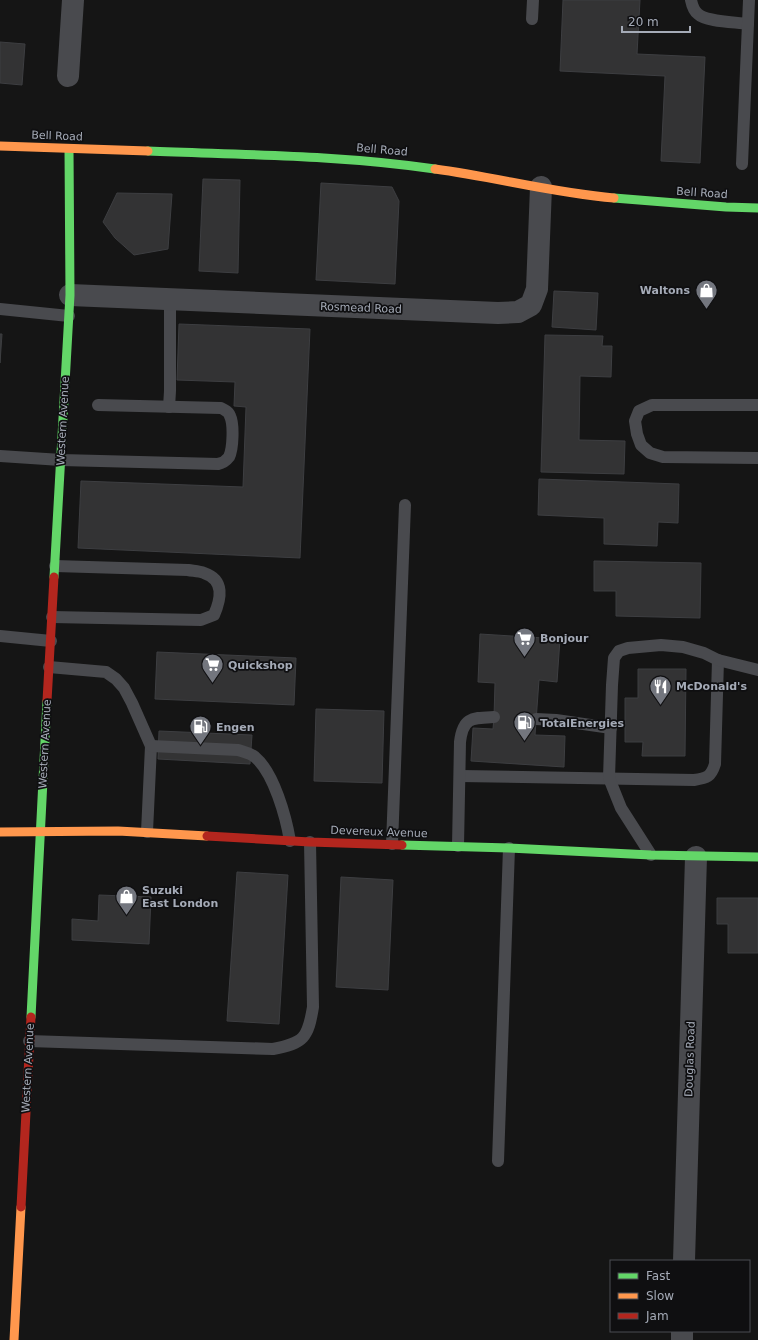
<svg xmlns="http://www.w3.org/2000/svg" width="758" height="1340" viewBox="0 0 758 1340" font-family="'DejaVu Sans',sans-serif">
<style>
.building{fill:#333334;stroke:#3d3e41}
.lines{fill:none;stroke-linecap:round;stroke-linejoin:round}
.lane{stroke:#494a4e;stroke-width:12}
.street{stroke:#494a4e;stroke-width:22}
.fast{stroke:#63d668;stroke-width:9}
.slow{stroke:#ff974d;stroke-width:9}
.jam{stroke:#b3261e;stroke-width:9}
.labels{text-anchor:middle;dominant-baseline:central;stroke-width:3.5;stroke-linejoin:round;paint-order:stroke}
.street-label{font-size:11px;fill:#a5abb7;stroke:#0f0f11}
.poi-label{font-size:11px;font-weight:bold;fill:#a5abb7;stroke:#0f0f11;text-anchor:start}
</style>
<rect width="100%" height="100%" fill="#151515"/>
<!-- building -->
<g class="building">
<path d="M 563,0 L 640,0 L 637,54 L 705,57 L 700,163 L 661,161 L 665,76 L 560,71 Z"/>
<path d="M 0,42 L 25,44 L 22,85 L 0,83 Z"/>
<path d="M 203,179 L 240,180 L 238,273 L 199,271 Z"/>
<path d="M 321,183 L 392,187 L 399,201 L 395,284 L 316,280 Z"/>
<path d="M 117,193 L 172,194 L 168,249 L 134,255 L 115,238 L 103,222 Z"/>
<path d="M 554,291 L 598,293 L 596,330 L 552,327 Z"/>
<path d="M 179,324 L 310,329 L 300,558 L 78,548 L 81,481 L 243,487 L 246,407 L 234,406 L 235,382 L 177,380 Z"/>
<path d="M 0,334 L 2,334 L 0,363 Z"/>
<path d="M 545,335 L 603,336 L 602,346 L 612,346 L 611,377 L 580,376 L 579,440 L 625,441 L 624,474 L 541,472 Z"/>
<path d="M 539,479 L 679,484 L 678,523 L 658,522 L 657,546 L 604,544 L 604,518 L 538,515 Z"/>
<path d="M 594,561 L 701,563 L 700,618 L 616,616 L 616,591 L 594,591 Z"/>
<path d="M 480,634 L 560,639 L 557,682 L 539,680 L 535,735 L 565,736 L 564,767 L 471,761 L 473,728 L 493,729 L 494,717 L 495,683 L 478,682 Z"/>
<path d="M 157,652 L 296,658 L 294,705 L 155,699 Z"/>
<path d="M 638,669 L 686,669 L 685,756 L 642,756 L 643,742 L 625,742 L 625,698 L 638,698 Z"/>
<path d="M 316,709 L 384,711 L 382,783 L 314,781 Z"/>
<path d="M 159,731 L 252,735 L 250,764 L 158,759 Z"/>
<path d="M 237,872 L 288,875 L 279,1024 L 227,1021 Z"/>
<path d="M 341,877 L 393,880 L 388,990 L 336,987 Z"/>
<path d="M 99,895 L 151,897 L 149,944 L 72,940 L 72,919 L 98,921 Z"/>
<path d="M 717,898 L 758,898 L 758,953 L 728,953 L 728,924 L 717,924 Z"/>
</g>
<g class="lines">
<!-- lane -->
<g class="lane">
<path d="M 691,0 C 692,5 694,11 698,14 C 706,22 737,22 748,24"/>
<path d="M 532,19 L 533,0"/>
<path d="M 742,164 L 749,0"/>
<path d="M 0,309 L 69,316"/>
<path d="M 758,405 L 652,405 L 639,411 L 635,421 L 637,434 L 641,445 L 650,453 L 663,457 L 758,458"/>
<path d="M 169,407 L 170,391 L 170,300"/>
<path d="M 0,456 L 61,460 L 218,464 C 223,463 226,461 229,457 C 233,449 234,424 230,416 C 229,412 225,410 221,408 L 98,405"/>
<path d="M 52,617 L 201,620 L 214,615 C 221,599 225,580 204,573 C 199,571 193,571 188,570 L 55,566"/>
<path d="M 0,636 L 51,641"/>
<path d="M 49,667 L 106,672 L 116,679 L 124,688 L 132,703 L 151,746 L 147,832"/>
<path d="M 536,719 L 556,720 L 611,728"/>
<path d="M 151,746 L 238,750 C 244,752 250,753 255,757 C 274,773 286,817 290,841"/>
<path d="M 460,776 L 694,780 C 707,778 711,777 715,764 L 718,660"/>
<path d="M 392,844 L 405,505"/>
<path d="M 458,846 L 460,742 C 463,717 472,718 494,717"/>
<path d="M 651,855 L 621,808 L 609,778 L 612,685 L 614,658 L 619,651 L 628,648 L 661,645 L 683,647 L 704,653 L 718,660 L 758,670"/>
<path d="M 29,1041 L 273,1049 C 304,1043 308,1038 313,1007 L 310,842"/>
<path d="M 498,1161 L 509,848"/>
</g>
<!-- street -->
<g class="street">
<path d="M 68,76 L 73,0"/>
<path d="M 70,295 L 498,313 L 518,312 L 531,305 L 537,289 L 541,187"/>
<path d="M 684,1261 L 696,857"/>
<path d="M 682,1340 L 682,1331"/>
</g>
<!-- fast -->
<g class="fast">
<path d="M 148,151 C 244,155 340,155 435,169"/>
<path d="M 614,198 L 726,207 L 758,208"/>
<path d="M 54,577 L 70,295 L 69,149"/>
<path d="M 402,845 L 509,848 L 651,855 L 758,857"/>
<path d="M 31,1017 L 47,701"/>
</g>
<!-- slow -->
<g class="slow">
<path d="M 0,146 L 148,151"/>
<path d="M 435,169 C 495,177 554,193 614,198"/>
<path d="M 0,832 L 118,831 L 207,836"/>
<path d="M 14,1340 L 21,1207"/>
</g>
<!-- jam -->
<g class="jam">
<path d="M 47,701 L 54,577"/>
<path d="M 207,836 L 310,842 L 402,845"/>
<path d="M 21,1207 L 31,1017"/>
</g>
</g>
<!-- icons -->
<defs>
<symbol id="shop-pin" viewBox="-11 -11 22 30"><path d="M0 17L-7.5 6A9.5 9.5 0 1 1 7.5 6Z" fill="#73767e" stroke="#0f0f11"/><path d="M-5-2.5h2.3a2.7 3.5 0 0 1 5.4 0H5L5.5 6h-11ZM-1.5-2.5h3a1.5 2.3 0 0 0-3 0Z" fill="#fff"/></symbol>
<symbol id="supermarket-pin" viewBox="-11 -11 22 30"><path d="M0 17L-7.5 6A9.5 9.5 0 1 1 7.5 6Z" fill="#73767e" stroke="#0f0f11"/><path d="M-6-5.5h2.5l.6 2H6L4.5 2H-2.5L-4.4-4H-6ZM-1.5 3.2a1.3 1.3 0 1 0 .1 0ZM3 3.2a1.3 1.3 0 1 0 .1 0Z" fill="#fff"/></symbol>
<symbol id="restaurant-pin" viewBox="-11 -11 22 30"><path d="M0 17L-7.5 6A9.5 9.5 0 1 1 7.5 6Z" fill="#73767e" stroke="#0f0f11"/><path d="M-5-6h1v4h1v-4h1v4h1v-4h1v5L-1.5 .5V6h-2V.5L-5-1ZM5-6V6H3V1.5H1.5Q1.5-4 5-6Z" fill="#fff"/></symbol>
<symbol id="fuel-pin" viewBox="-11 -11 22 30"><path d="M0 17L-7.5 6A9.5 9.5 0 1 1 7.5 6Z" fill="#73767e" stroke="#0f0f11"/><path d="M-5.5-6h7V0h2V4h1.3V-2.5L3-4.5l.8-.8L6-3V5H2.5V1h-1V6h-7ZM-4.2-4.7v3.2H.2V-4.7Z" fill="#fff"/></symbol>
</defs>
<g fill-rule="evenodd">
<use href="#shop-pin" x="694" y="278" width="25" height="34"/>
<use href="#supermarket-pin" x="512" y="626" width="25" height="34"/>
<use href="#supermarket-pin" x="200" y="652" width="25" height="34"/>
<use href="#restaurant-pin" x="648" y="674" width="25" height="34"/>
<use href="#fuel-pin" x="512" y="710" width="25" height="34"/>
<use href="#fuel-pin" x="188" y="714" width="25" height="34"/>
<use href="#shop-pin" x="114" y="884" width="25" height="34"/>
</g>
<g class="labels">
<!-- street labels -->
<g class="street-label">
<text transform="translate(57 136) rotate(2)">Bell Road</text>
<text transform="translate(382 150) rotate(5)">Bell Road</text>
<text transform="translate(702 193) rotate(4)">Bell Road</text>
<text transform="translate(361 308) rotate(2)">Rosmead Road</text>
<text transform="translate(63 421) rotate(-87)">Western Avenue</text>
<text transform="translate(45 744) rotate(-87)">Western Avenue</text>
<text transform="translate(379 832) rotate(2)">Devereux Avenue</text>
<text transform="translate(690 1059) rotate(-88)">Douglas Road</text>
<text transform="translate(28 1068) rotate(-87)">Western Avenue</text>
</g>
<!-- poi labels -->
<g class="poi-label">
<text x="690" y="290" text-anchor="end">Waltons</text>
<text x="540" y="638">Bonjour</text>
<text x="228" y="665">Quickshop</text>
<text x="676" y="686">McDonald's</text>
<text x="540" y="723">TotalEnergies</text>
<text x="216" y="727">Engen</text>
<text x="142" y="890">Suzuki<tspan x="142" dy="13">East London</tspan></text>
</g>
</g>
<!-- legend -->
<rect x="610" y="1260" width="140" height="72" fill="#0f0f11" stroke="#4b4d53"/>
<rect x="618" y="1273" width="20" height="6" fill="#63d668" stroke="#4b4d53"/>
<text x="646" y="1280" font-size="12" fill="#a5abb7">Fast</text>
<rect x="618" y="1293" width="20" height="6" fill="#ff974d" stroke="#4b4d53"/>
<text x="646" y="1300" font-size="12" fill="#a5abb7">Slow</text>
<rect x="618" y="1313" width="20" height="6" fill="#b3261e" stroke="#4b4d53"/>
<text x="646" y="1320" font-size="12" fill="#a5abb7">Jam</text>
<!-- scale -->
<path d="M622 26v6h68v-6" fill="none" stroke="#a5abb7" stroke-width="2"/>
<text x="628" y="26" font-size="12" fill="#a5abb7" stroke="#0f0f11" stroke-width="3" paint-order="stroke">20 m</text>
</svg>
